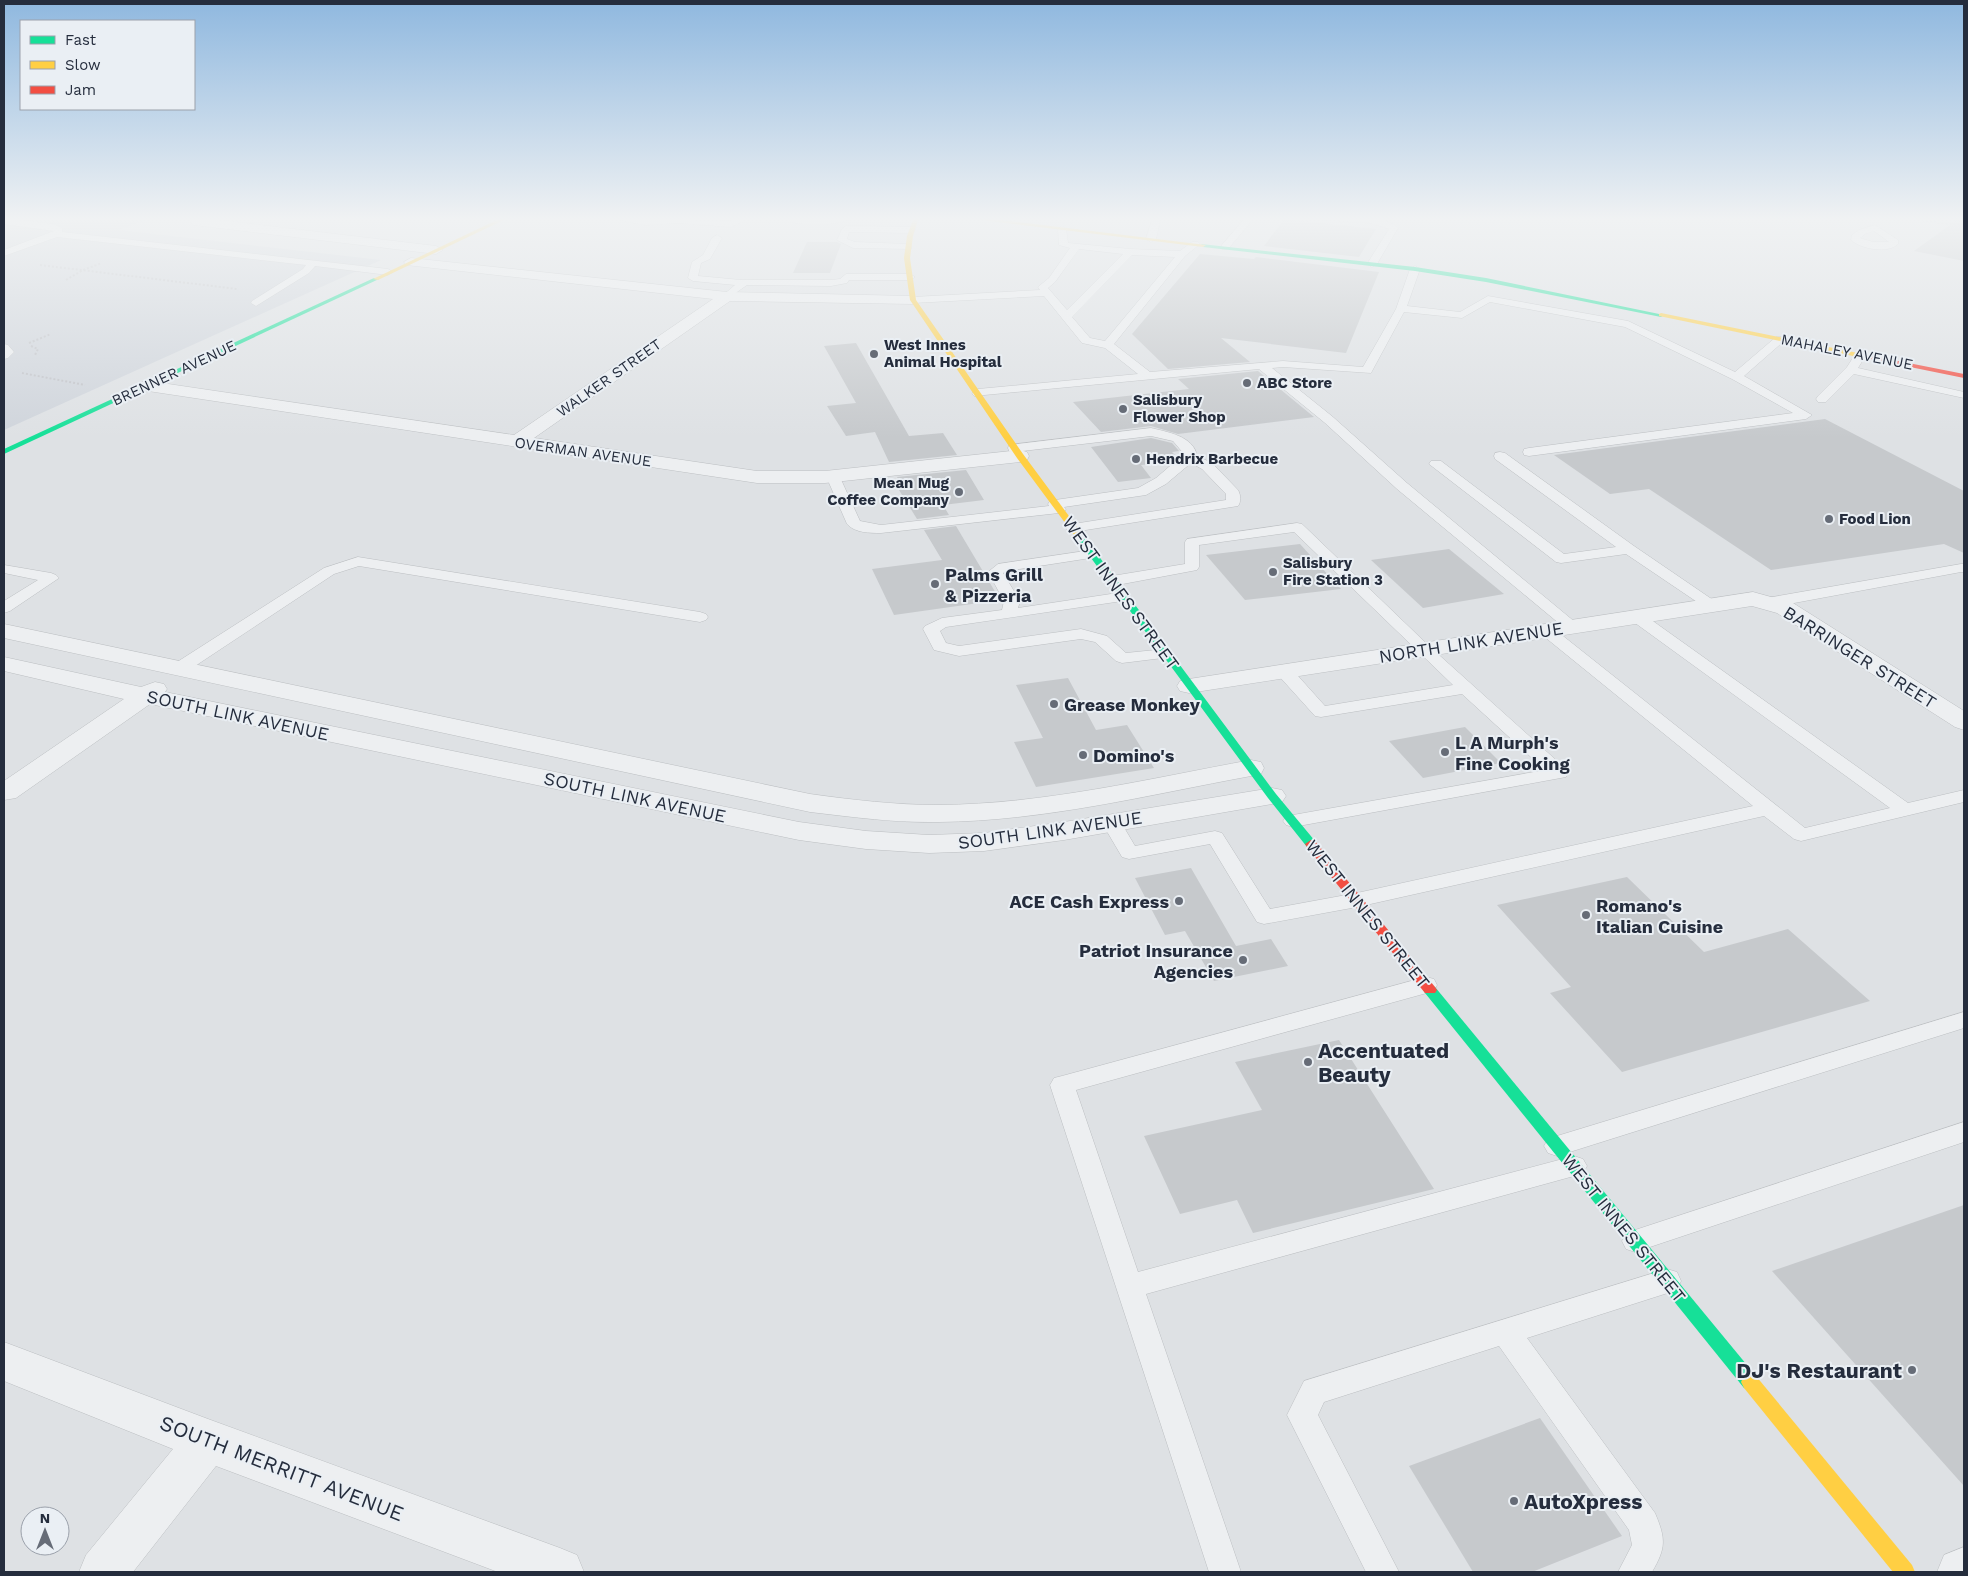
<svg xmlns="http://www.w3.org/2000/svg" width="1968" height="1576" viewBox="0 0 1968 1576" font-family="'Work Sans',sans-serif">
<style>
.built{fill:#cfd4db}
.building{fill:#c6c9cc}
.lines{fill:none;stroke-linecap:round;stroke-linejoin:round}
.lane-casing{stroke:#bcbfc2;stroke-width:1}
.street-casing{stroke:#bcbfc2;stroke-width:1}
.path{stroke:#c0c2c7;stroke-width:2;stroke-dasharray:2 2;stroke-linecap:butt}
.lane{fill:#edeff1;fill-rule:evenodd}
.street{fill:#edeff1;fill-rule:evenodd}
.fast{fill:#16e098;fill-rule:evenodd}
.slow{fill:#ffcf43;fill-rule:evenodd}
.jam{fill:#f24e42;fill-rule:evenodd}
.poi-dot{fill:#666c77;stroke:#eaeff4;stroke-width:2}
.labels{text-anchor:middle;dominant-baseline:central;stroke-width:4;stroke-linejoin:round;paint-order:stroke}
.far-poi-label{font-size:15px;font-weight:bold;fill:#252d3d;stroke:#eaeff4;text-anchor:start}
.far-street-label{font-size:15px;fill:#252d3d;stroke:#eaeff4}
.poi-label{font-size:18px;font-weight:bold;fill:#252d3d;stroke:#eaeff4;text-anchor:start}
.street-label{font-size:18px;fill:#252d3d;stroke:#eaeff4}
.near-poi-label{font-size:21px;font-weight:bold;fill:#252d3d;stroke:#eaeff4;text-anchor:start}
.near-street-label{font-size:21px;fill:#252d3d;stroke:#eaeff4}
</style>
<rect width="100%" height="100%" fill="#dee1e4"/>
<!-- built -->
<path class="built" d="M 4,217 L 154,217 L 119,230 L 381,260 L 4,430 Z"/>
<!-- building -->
<g class="building">
<path d="M 1961,217 L 1964,217 L 1964,261 L 1914,251 Z"/>
<path d="M 1284,219 L 1376,229 L 1359,257 L 1264,246 Z"/>
<path d="M 807,242 L 837,242 L 841,244 L 830,273 L 793,273 Z"/>
<path d="M 1200,254 L 1254,259 L 1256,257 L 1379,272 L 1346,353 L 1221,338 L 1250,362 L 1168,369 L 1132,334 Z"/>
<path d="M 856,343 L 909,436 L 943,433 L 957,455 L 889,462 L 875,432 L 846,436 L 827,406 L 856,403 L 824,346 Z"/>
<path d="M 1258,371 L 1314,417 L 1178,434 L 1151,426 L 1101,432 L 1073,402 L 1189,389 L 1178,379 Z"/>
<path d="M 1825,419 L 1964,491 L 1964,553 L 1944,544 L 1771,570 L 1649,489 L 1610,494 L 1554,455 Z"/>
<path d="M 1151,438 L 1172,443 L 1179,451 L 1172,452 L 1175,455 L 1169,455 L 1173,461 L 1172,462 L 1141,465 L 1151,478 L 1118,482 L 1091,447 Z"/>
<path d="M 966,470 L 984,500 L 943,505 L 949,515 L 917,519 L 899,490 L 903,489 L 897,477 Z"/>
<path d="M 956,526 L 1000,600 L 894,615 L 872,569 L 942,560 L 924,530 Z"/>
<path d="M 1300,544 L 1341,589 L 1245,600 L 1206,555 Z"/>
<path d="M 1449,549 L 1504,594 L 1423,608 L 1371,560 Z"/>
<path d="M 1068,678 L 1096,730 L 1127,725 L 1154,768 L 1036,787 L 1014,742 L 1043,738 L 1016,685 Z"/>
<path d="M 1465,727 L 1501,763 L 1423,778 L 1389,741 Z"/>
<path d="M 1191,868 L 1236,946 L 1271,939 L 1288,966 L 1214,981 L 1185,931 L 1165,935 L 1135,878 Z"/>
<path d="M 1627,877 L 1704,952 L 1788,929 L 1870,1001 L 1622,1072 L 1550,993 L 1571,987 L 1497,905 Z"/>
<path d="M 1339,1040 L 1434,1189 L 1253,1233 L 1237,1200 L 1180,1214 L 1144,1136 L 1262,1110 L 1235,1062 Z"/>
<path d="M 1964,1205 L 1964,1486 L 1772,1271 Z"/>
<path d="M 1540,1418 L 1622,1536 L 1532,1572 L 1473,1572 L 1409,1466 Z"/>
</g>
<g class="lines">
<defs>
<g id="lane">
<path d="M 617,217 L 656,220 L 694,217 L 691,220 L 730,221 L 739,217 L 751,217 L 731,227 L 679,223 L 645,225 L 624,221 Z"/>
<path d="M 781,217 L 834,219 L 855,217 C 841,226 794,228 781,217 Z"/>
<path d="M 1153,217 L 1161,217 L 1156,239 L 1151,242 L 1146,239 Z"/>
<path d="M 1246,217 L 1255,217 L 1228,249 L 1222,249 L 1222,245 Z"/>
<path d="M 1321,217 C 1342,217 1382,213 1398,228 L 1377,264 L 1372,267 L 1367,264 L 1389,229 L 1371,223 L 1325,220 Z"/>
<path d="M 4,218 L 53,224 L 62,228 L 62,232 L 388,269 L 393,272 L 388,275 L 315,266 L 309,273 L 256,306 L 251,303 L 252,301 L 303,269 L 306,265 L 57,237 L 4,256 L 4,250 L 54,231 L 4,224 Z"/>
<path d="M 1875,225 L 1898,240 L 1898,244 C 1888,254 1861,249 1851,240 L 1852,235 L 1859,230 ZM 1874,231 L 1889,242 L 1873,242 L 1860,238 L 1865,234 Z"/>
<path d="M 846,226 L 912,227 L 916,230 L 912,233 L 849,232 L 847,239 L 855,242 L 908,244 L 911,245 L 911,249 L 853,248 L 837,240 L 842,229 Z"/>
<path d="M 1062,226 L 1066,229 L 1068,243 L 1130,249 L 1180,251 L 1192,242 L 1198,242 L 1200,244 L 1185,256 L 1114,344 L 1150,372 L 1283,361 L 1363,367 L 1396,309 L 1410,269 L 1415,266 L 1420,269 L 1407,306 L 1460,312 L 1488,296 L 1628,321 L 1735,372 L 1776,337 L 1784,337 L 1785,339 L 1784,341 L 1744,376 L 1812,415 L 1806,419 L 1529,456 L 1524,455 L 1523,452 L 1524,449 L 1529,448 L 1793,413 L 1732,379 L 1625,327 L 1490,302 L 1462,318 L 1404,312 L 1371,373 L 1283,367 L 1272,368 L 1333,417 L 1407,483 L 1581,627 L 1579,630 L 1567,630 L 1397,489 L 1325,423 L 1259,369 L 974,396 L 972,393 L 978,389 L 1138,374 L 1105,348 L 1082,343 L 1044,296 L 913,303 L 908,300 L 913,297 L 1040,290 L 1038,287 L 1049,278 L 1070,248 L 1059,245 L 1058,229 ZM 1079,249 L 1123,254 L 1067,310 L 1048,288 L 1055,282 ZM 1132,255 L 1175,257 L 1105,341 L 1090,338 L 1072,317 Z"/>
<path d="M 717,235 L 722,238 L 710,259 L 701,263 L 698,276 L 741,280 L 831,280 L 840,279 L 846,274 L 910,274 L 915,277 L 910,280 L 849,280 L 847,283 L 831,286 L 747,285 L 727,299 L 722,296 L 735,285 L 693,281 L 688,278 L 692,262 L 703,255 L 712,238 Z"/>
<path d="M 4,344 L 8,345 L 14,352 L 8,358 L 4,359 Z"/>
<path d="M 1860,352 L 1866,355 L 1858,368 L 1964,392 L 1964,398 L 1854,374 L 1826,402 L 1818,402 L 1816,399 L 1818,396 L 1847,367 L 1856,353 Z"/>
<path d="M 1151,428 C 1167,432 1194,436 1197,456 L 1212,463 L 1238,490 C 1241,495 1241,502 1238,506 L 1073,532 L 1068,531 L 1066,528 L 1068,525 L 1073,524 L 1226,500 L 1226,494 L 1202,469 L 1191,463 L 1166,484 L 1146,495 L 1064,507 L 1066,509 L 1064,512 L 1059,513 L 881,533 C 870,533 855,533 847,524 L 826,476 L 833,472 L 838,473 L 860,521 L 881,525 L 1049,506 L 1048,504 L 1050,501 L 1055,500 L 1138,488 L 1156,478 L 1184,454 L 1173,441 L 1151,436 L 1014,452 L 1009,451 L 1008,448 L 1009,445 Z"/>
<path d="M 1500,452 L 1505,453 L 1634,546 L 1716,602 L 1719,605 L 1716,608 L 1706,608 L 1626,554 L 1561,563 L 1556,562 L 1429,464 L 1431,461 L 1441,461 L 1564,554 L 1616,547 L 1495,459 L 1494,456 L 1495,453 Z"/>
<path d="M 1297,523 L 1302,524 L 1429,646 L 1566,769 L 1568,773 L 1566,777 L 1293,827 L 1286,825 L 1283,821 L 1286,817 L 1293,815 L 1545,770 L 1462,694 L 1321,717 L 1315,716 L 1278,675 L 1276,671 L 1278,667 L 1290,667 L 1325,706 L 1453,685 L 1294,532 L 1199,545 L 1199,567 L 1197,570 L 1112,586 L 1107,584 L 1104,581 L 1107,578 L 1112,576 L 1185,564 L 1185,542 L 1187,539 Z"/>
<path d="M 1092,550 L 1097,551 L 1099,554 L 1097,557 L 1007,571 L 1003,573 L 1020,601 L 1018,608 L 1124,592 L 1129,594 L 1132,597 L 1129,600 L 946,627 L 940,631 L 946,643 L 959,646 L 1081,629 L 1107,636 L 1126,653 L 1165,649 L 1171,651 L 1173,654 L 1171,657 L 1122,663 L 1116,661 L 1095,642 L 1081,639 L 959,656 L 934,650 L 923,629 L 925,626 L 942,618 L 1002,610 L 1004,601 L 988,572 L 998,564 Z"/>
<path d="M 358,557 L 700,612 L 706,614 L 708,617 L 706,620 L 700,622 L 359,566 L 334,574 L 186,672 L 174,672 L 172,668 L 174,664 L 324,568 Z"/>
<path d="M 1961,564 L 1964,564 L 1964,572 L 1961,572 L 1767,608 L 1762,606 L 1759,603 L 1762,600 L 1767,598 Z"/>
<path d="M 4,565 L 51,573 L 56,575 L 59,578 L 10,611 L 4,613 L 4,601 L 38,580 L 4,573 Z"/>
<path d="M 1637,612 L 1643,614 L 1908,803 L 1964,790 L 1964,802 L 1801,841 L 1794,839 L 1764,816 L 1357,907 L 1264,924 L 1257,922 L 1210,844 L 1129,859 L 1122,857 L 1102,823 L 1105,819 L 1112,817 L 1119,819 L 1135,846 L 1215,831 L 1222,833 L 1270,909 L 1357,893 L 1753,806 L 1541,634 L 1539,631 L 1541,628 L 1553,628 L 1805,828 L 1890,808 L 1631,620 L 1629,617 L 1631,614 Z"/>
<path d="M 1426,977 L 1434,979 L 1437,985 L 1434,991 L 1076,1090 L 1138,1272 L 1574,1156 L 1583,1159 L 1587,1166 L 1583,1173 L 1574,1176 L 1146,1294 L 1241,1572 L 1209,1572 L 1050,1085 L 1054,1078 L 1062,1076 Z"/>
<path d="M 1964,1012 L 1964,1028 L 1557,1156 L 1548,1153 L 1544,1146 L 1548,1139 L 1557,1136 Z"/>
<path d="M 1964,1122 L 1964,1142 L 1635,1252 L 1626,1249 L 1622,1241 L 1626,1233 L 1635,1230 Z"/>
<path d="M 1667,1269 L 1677,1272 L 1681,1281 L 1677,1290 L 1527,1338 L 1655,1513 C 1666,1539 1666,1548 1652,1572 L 1618,1572 L 1632,1545 L 1629,1530 L 1499,1346 L 1324,1402 L 1318,1415 L 1399,1572 L 1366,1572 L 1287,1415 L 1304,1381 Z"/>
</g>
<g id="street">
<path d="M 211,217 L 210,219 L 436,246 L 443,250 L 436,254 L 194,225 L 188,221 L 192,217 Z"/>
<path d="M 411,258 L 727,292 L 913,296 L 918,297 L 920,300 L 918,303 L 913,304 L 730,301 L 534,438 L 757,471 L 825,471 L 1020,450 L 1027,452 L 1029,456 L 1027,460 L 1020,462 L 825,483 L 757,483 L 148,391 L 142,390 L 139,386 L 142,382 L 148,381 L 514,435 L 713,299 L 406,265 L 404,262 Z"/>
<path d="M 1753,592 L 1793,603 L 1964,711 L 1964,730 L 1955,727 L 1777,613 L 1752,606 L 1189,693 L 1180,691 L 1177,686 L 1180,681 L 1189,679 Z"/>
<path d="M 4,624 L 810,794 C 853,800 896,805 939,805 C 1044,804 1148,779 1251,760 L 1261,762 L 1264,768 L 1261,774 L 1251,776 C 1148,795 1044,821 939,822 C 896,823 853,817 810,812 L 4,638 Z"/>
<path d="M 4,657 L 141,687 L 155,682 L 164,684 L 167,689 L 165,692 L 799,822 L 866,831 L 929,835 L 984,833 L 1064,822 L 1272,788 L 1282,790 L 1286,796 L 1282,802 L 1272,804 L 1064,840 L 984,851 L 929,853 L 866,849 L 799,840 L 150,704 L 16,798 L 4,800 L 4,781 L 124,699 L 4,671 Z"/>
<path d="M 4,1342 L 208,1419 L 560,1548 L 577,1555 L 584,1572 L 498,1572 L 216,1466 L 133,1572 L 79,1572 L 86,1555 L 173,1449 L 4,1381 Z"/>
<path d="M 1964,1547 L 1964,1572 L 1937,1572 L 1944,1555 Z"/>
</g>
</defs>
<!-- lane casing -->
<use href="#lane" class="lane-casing"/>
<!-- street casing -->
<use href="#street" class="street-casing"/>
<!-- path -->
<g class="path">
<path d="M 1902,218 L 1964,226"/>
<path d="M 40,265 L 237,289"/>
<path d="M 66,280 L 83,270 L 102,263"/>
<path d="M 29,343 L 51,334"/>
<path d="M 31,346 L 38,349 L 35,355"/>
<path d="M 22,373 L 85,385"/>
</g>
<!-- lane -->
<use href="#lane" class="lane"/>
<!-- street -->
<use href="#street" class="street"/>
<!-- fast -->
<g class="fast">
<path d="M 1201,244 L 1415,267 L 1486,278 L 1664,315 L 1661,317 L 1486,282 L 1415,271 L 1203,247 Z"/>
<path d="M 374,278 L 379,279 L 4,454 L 4,449 Z"/>
<path d="M 1080,534 L 1083,535 L 1276,794 L 1315,841 L 1317,844 L 1315,847 L 1307,847 L 1268,798 L 1077,539 L 1077,535 Z"/>
<path d="M 1430,985 L 1435,987 L 1756,1376 L 1759,1382 L 1756,1388 L 1750,1390 L 1744,1388 L 1425,993 L 1423,990 L 1425,987 Z"/>
</g>
<!-- slow -->
<g class="slow">
<path d="M 503,217 L 510,217 L 378,280 L 373,279 Z"/>
<path d="M 914,217 L 919,217 L 913,236 L 910,258 L 916,300 L 1023,454 L 1083,535 L 1083,539 L 1077,539 L 1017,458 L 910,300 L 904,258 L 907,236 Z"/>
<path d="M 956,217 L 976,217 L 1206,245 L 1203,247 Z"/>
<path d="M 1661,313 L 1858,353 L 1861,355 L 1858,357 L 1659,316 L 1659,314 Z"/>
<path d="M 1750,1374 L 1756,1376 L 1912,1565 L 1915,1572 L 1893,1572 L 1744,1388 L 1741,1382 L 1744,1376 Z"/>
</g>
<!-- jam -->
<g class="jam">
<path d="M 1858,353 L 1964,374 L 1964,378 L 1856,356 L 1856,354 Z"/>
<path d="M 1311,840 L 1315,841 L 1435,987 L 1437,990 L 1435,993 L 1425,993 L 1307,847 L 1305,844 Z"/>
</g>
</g>
<!-- sky -->
<linearGradient id="sky" x2="0" y2="1"><stop stop-color="#8fb8df"/><stop offset="0.5" stop-color="#f0f2f3"/><stop offset="1" stop-color="#f0f2f3" stop-opacity="0"/></linearGradient>
<rect width="1968" height="438" fill="url(#sky)"/>
<!-- markers -->
<g class="poi-dot">
<circle cx="874" cy="354" r="5"/>
<circle cx="1247" cy="383" r="5"/>
<circle cx="1123" cy="409" r="5"/>
<circle cx="1136" cy="459" r="5"/>
<circle cx="959" cy="492" r="5"/>
<circle cx="1829" cy="519" r="5"/>
<circle cx="1273" cy="572" r="5"/>
<circle cx="935" cy="584" r="5"/>
<circle cx="1054" cy="704" r="5"/>
<circle cx="1445" cy="752" r="5"/>
<circle cx="1083" cy="755" r="5"/>
<circle cx="1179" cy="901" r="5"/>
<circle cx="1586" cy="915" r="5"/>
<circle cx="1243" cy="960" r="5"/>
<circle cx="1308" cy="1062" r="5"/>
<circle cx="1912" cy="1370" r="5"/>
<circle cx="1514" cy="1501" r="5"/>
</g>
<g class="labels">
<!-- far-poi labels -->
<g class="far-poi-label">
<text x="884" y="345">West Innes<tspan x="884" dy="17">Animal Hospital</tspan></text>
<text x="1257" y="383">ABC Store</text>
<text x="1133" y="400">Salisbury<tspan x="1133" dy="17">Flower Shop</tspan></text>
<text x="1146" y="459">Hendrix Barbecue</text>
<text x="949" y="483" text-anchor="end">Mean Mug<tspan x="949" dy="17">Coffee Company</tspan></text>
<text x="1839" y="519">Food Lion</text>
<text x="1283" y="563">Salisbury<tspan x="1283" dy="17">Fire Station 3</tspan></text>
</g>
<!-- far-street labels -->
<g class="far-street-label">
<text transform="translate(1847 352) rotate(11)">MAHALEY AVENUE</text>
<text transform="translate(174 373) rotate(-25)">BRENNER AVENUE</text>
<text transform="translate(609 378) rotate(-35)">WALKER STREET</text>
<text transform="translate(583 452) rotate(8)">OVERMAN AVENUE</text>
</g>
<!-- poi labels -->
<g class="poi-label">
<text x="945" y="574">Palms Grill<tspan x="945" dy="21">&amp; Pizzeria</tspan></text>
<text x="1064" y="704">Grease Monkey</text>
<text x="1455" y="742">L A Murph's<tspan x="1455" dy="21">Fine Cooking</tspan></text>
<text x="1093" y="755">Domino's</text>
<text x="1169" y="901" text-anchor="end">ACE Cash Express</text>
<text x="1596" y="905">Romano's<tspan x="1596" dy="21">Italian Cuisine</tspan></text>
<text x="1233" y="950" text-anchor="end">Patriot Insurance<tspan x="1233" dy="21">Agencies</tspan></text>
</g>
<!-- street labels -->
<g class="street-label">
<text transform="translate(1121 593) rotate(54)">WEST INNES STREET</text>
<text transform="translate(1471 642) rotate(-9)">NORTH LINK AVENUE</text>
<text transform="translate(1860 657) rotate(32)">BARRINGER STREET</text>
<text transform="translate(238 715) rotate(12)">SOUTH LINK AVENUE</text>
<text transform="translate(635 797) rotate(12)">SOUTH LINK AVENUE</text>
<text transform="translate(1050 830) rotate(-8)">SOUTH LINK AVENUE</text>
<text transform="translate(1368 914) rotate(51)">WEST INNES STREET</text>
<text transform="translate(1624 1228) rotate(51)">WEST INNES STREET</text>
</g>
<!-- near-poi labels -->
<g class="near-poi-label">
<text x="1318" y="1050">Accentuated<tspan x="1318" dy="24">Beauty</tspan></text>
<text x="1902" y="1370" text-anchor="end">DJ's Restaurant</text>
<text x="1524" y="1501">AutoXpress</text>
</g>
<!-- near-street labels -->
<g class="near-street-label">
<text transform="translate(282 1468) rotate(21)">SOUTH MERRITT AVENUE</text>
</g>
</g>
<!-- border -->
<rect width="1968" height="1576" fill="none" stroke="#252d3d" stroke-width="10"/>
<!-- legend -->
<rect x="20" y="20" width="175" height="90" fill="#eaeff4" stroke="#9ba1ab"/>
<rect x="30" y="36" width="25" height="8" fill="#16e098" stroke="#9ba1ab"/>
<text x="65" y="45" font-size="15" fill="#252d3d">Fast</text>
<rect x="30" y="61" width="25" height="8" fill="#ffcf43" stroke="#9ba1ab"/>
<text x="65" y="70" font-size="15" fill="#252d3d">Slow</text>
<rect x="30" y="86" width="25" height="8" fill="#f24e42" stroke="#9ba1ab"/>
<text x="65" y="95" font-size="15" fill="#252d3d">Jam</text>
<!-- north arrow -->
<g transform="translate(45 1531)"><circle r="24" fill="#eaeff4" stroke="#9ba1ab"/>
<path d="M0-4L9 19L0 12L-9 19Z" fill="#666c77"/>
<text y="-8" font-size="14" font-weight="bold" text-anchor="middle" fill="#252d3d">N</text>
</g>
</svg>
